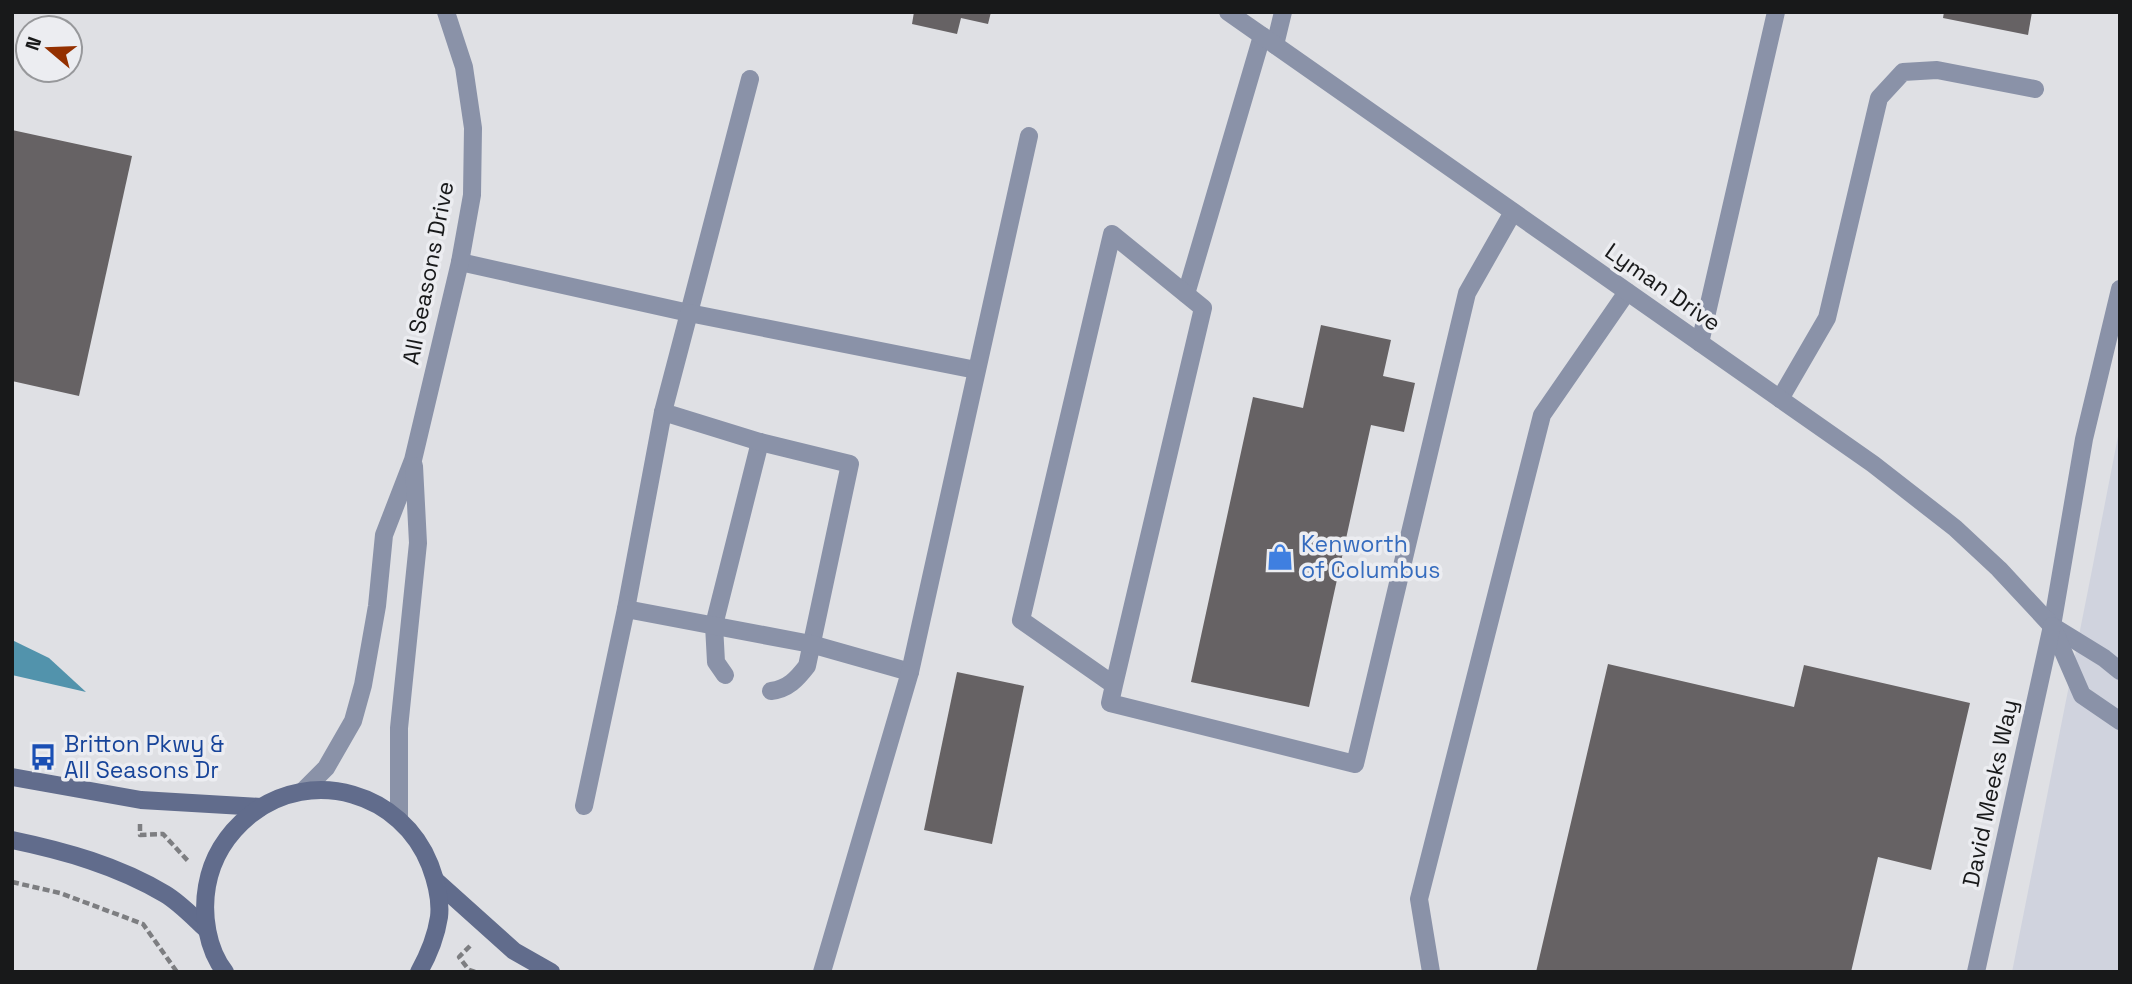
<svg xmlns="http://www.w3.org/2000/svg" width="2132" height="984" viewBox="0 0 2132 984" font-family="'Space Grotesk',sans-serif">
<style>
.built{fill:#d0d3de}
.water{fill:#5293ac}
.building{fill:#666264}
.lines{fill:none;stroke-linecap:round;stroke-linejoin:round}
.path{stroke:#7d7e81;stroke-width:4.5;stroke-dasharray:7 3.5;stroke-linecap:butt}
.service{stroke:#8a92a8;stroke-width:18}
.minor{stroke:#8a92a8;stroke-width:18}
.secondary{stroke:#616c8c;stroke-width:18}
.labels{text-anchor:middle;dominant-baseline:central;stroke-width:7;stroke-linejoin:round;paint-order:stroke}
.street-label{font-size:23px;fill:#18191a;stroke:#ecedf1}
.shop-label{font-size:23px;fill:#366cbe;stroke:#ecedf1;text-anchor:start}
.transit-label{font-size:23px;fill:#164399;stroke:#ecedf1;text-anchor:start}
</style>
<rect width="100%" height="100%" fill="#dfe0e4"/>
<!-- built -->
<path class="built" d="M 2120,426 L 2120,972 L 2012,972 L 2091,575 Z"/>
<!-- water -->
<path class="water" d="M 12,640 L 49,658 L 86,692 L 12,675 Z"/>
<!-- building -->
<g class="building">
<path d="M 914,12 L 991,12 L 988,24 L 961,18 L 957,34 L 912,24 Z"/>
<path d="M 1944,12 L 2032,12 L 2028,35 L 1943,18 Z"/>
<path d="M 12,130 L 132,156 L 79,396 L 12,381 Z"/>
<path d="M 1321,325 L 1391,340 L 1383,376 L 1415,383 L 1404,432 L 1371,425 L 1309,707 L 1191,682 L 1253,397 L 1303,408 Z"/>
<path d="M 1608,664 L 1794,707 L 1804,665 L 1970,703 L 1931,870 L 1878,857 L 1851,972 L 1536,972 Z"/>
<path d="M 957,672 L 1024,686 L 992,844 L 924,830 Z"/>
</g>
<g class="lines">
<!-- path -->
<g class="path">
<path d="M 140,824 L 140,835 L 163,834 L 188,861"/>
<path d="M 12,882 L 60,893 L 143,924 L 177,972"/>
<path d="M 470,946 L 459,957 L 469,970 L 475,972"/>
</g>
<!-- service -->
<g class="service">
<path d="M 1275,45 L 1283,12"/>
<path d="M 460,262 L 689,313 L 750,79"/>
<path d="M 1186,294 L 1262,36"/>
<path d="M 1700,343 L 1776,12"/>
<path d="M 1780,399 L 1827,318 L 1879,98 L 1903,72 L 1937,70 L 2035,89"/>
<path d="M 626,609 L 663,412"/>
<path d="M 2052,626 L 2084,439 L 2120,289"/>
<path d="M 725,675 L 716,662 L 714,625 L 760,442"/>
<path d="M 1114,685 L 1021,620 L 1112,234 L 1203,308 L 1114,685 L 1110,703 L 1355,764 L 1467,293 L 1513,212"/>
<path d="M 771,691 C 788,689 797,679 807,666 L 850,464 L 760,442 L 663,412 L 689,313 L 976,370"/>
<path d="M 584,806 L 626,609 L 811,644 L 910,672"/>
<path d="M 822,972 L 910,672 L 1029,136"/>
<path d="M 1431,972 L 1419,899 L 1542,415 L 1627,292"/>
</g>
<!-- minor -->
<g class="minor">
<path d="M 1228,12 L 1873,464 L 1955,528 L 1999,569 L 2052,626 L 2104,658 L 2120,671"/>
<path d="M 2052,626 L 2082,695 L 2120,721"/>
<path d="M 303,791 L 326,768 L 353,721 L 363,685 L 377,606 L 384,535 L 413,460 L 460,262 L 472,195 L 473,128 L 464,67 L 446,12"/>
<path d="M 399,818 L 399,728 L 418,543 L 414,466"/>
<path d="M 1976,972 L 2052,626"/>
</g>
<!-- secondary -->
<g class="secondary">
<path d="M 12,777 L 141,800 L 261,807"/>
<path d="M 12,840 C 65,851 118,866 165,894 C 180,903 193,917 206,929"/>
<path d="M 436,881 L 514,951 L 551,972"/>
<path d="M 225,972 C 207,949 202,914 207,886 C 212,857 228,833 250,815 C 312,766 402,793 430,865 C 436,881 441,900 439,917 C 436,937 429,954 419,972"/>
</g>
</g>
<!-- icons -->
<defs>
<symbol id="shop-bare" viewBox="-9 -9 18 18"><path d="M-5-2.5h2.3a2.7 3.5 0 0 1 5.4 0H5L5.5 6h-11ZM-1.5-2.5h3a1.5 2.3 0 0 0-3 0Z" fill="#3f7fe0" stroke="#ecedf1" stroke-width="2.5" paint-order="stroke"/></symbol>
<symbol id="bus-bare" viewBox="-9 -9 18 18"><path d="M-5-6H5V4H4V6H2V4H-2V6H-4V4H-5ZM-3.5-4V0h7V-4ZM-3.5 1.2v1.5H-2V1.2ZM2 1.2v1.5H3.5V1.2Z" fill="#1a4fb4" stroke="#ecedf1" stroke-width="2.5" paint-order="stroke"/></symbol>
</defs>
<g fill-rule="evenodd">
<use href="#shop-bare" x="1261" y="538" width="38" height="38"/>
<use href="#bus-bare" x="24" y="738" width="38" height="38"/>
</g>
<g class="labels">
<!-- street labels -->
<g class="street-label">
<text transform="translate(428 273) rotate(-79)">All Seasons Drive</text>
<text transform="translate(1663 287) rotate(35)">Lyman Drive</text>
<text transform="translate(1990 793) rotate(-78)">David Meeks Way</text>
</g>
<!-- shop labels -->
<g class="shop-label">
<text x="1301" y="544">Kenworth<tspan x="1301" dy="26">of Columbus</tspan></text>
</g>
<!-- transit labels -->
<g class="transit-label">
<text x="64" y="744">Britton Pkwy &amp;<tspan x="64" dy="26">All Seasons Dr</tspan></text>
</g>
</g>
<!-- border -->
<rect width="2132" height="984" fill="none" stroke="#18191a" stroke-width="28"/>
<!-- north arrow -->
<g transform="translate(49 49) rotate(289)"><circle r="33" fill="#ecedf1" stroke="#97989b" stroke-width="2"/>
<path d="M0-5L12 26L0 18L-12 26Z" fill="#943000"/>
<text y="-10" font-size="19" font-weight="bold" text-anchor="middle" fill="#18191a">N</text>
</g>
</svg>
